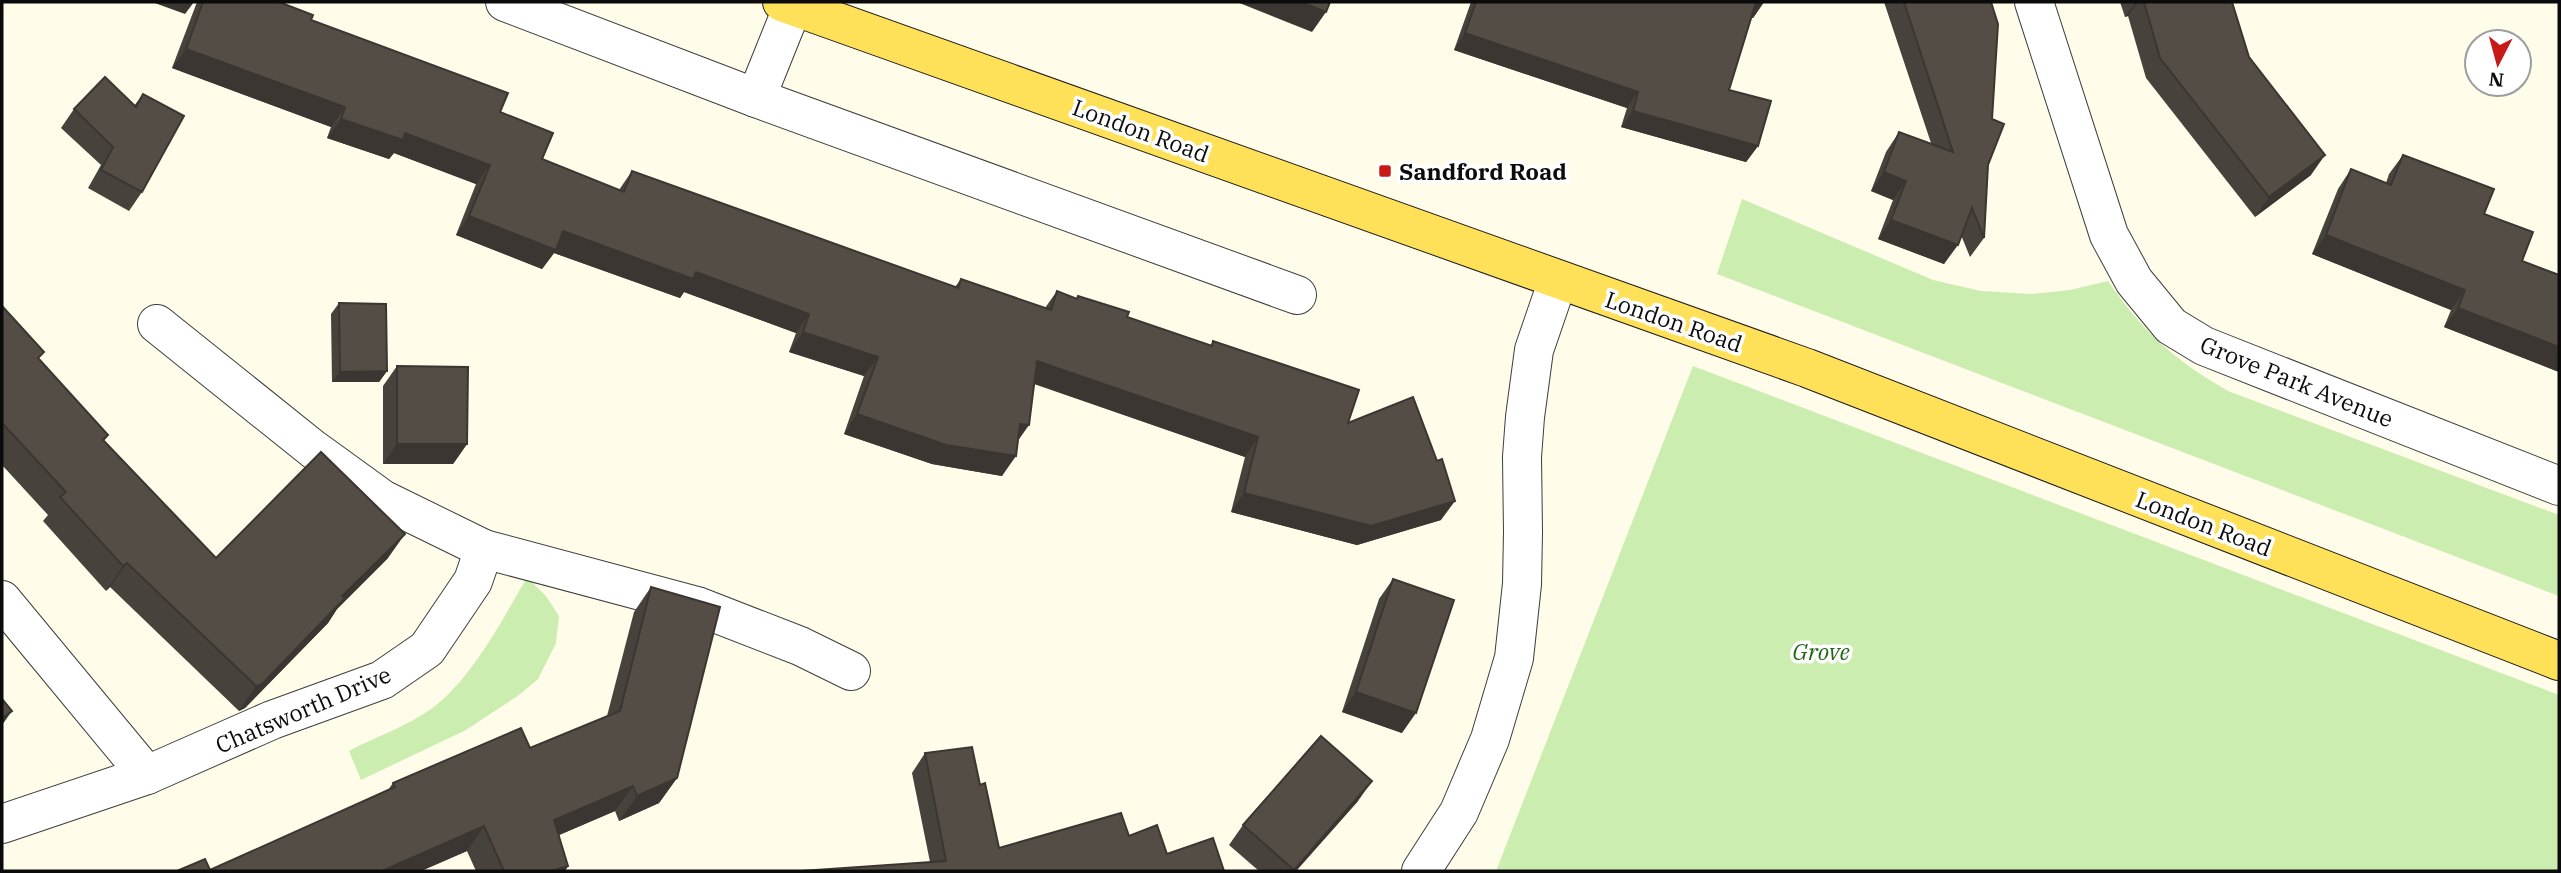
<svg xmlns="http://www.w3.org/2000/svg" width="2561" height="873" viewBox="0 0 2561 873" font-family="'IBM Plex Serif',serif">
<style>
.green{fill:#cbedaf}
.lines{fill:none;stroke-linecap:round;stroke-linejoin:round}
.minor-casing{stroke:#3e3e3e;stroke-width:40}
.major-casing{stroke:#1c1c1c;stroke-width:40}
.minor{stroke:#fff;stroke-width:38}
.major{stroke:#ffe159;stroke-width:38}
.wall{fill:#48423c}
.shaded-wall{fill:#3b3631}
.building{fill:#544d46;stroke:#3b3631;stroke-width:2}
.poi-dot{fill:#c71a17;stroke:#fff;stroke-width:2.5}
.labels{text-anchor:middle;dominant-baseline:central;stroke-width:7;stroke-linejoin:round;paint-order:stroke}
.street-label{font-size:23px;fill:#0b0b0b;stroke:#fff}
.poi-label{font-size:23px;font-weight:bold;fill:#0b0b0b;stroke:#fff;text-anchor:start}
.park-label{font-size:23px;font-style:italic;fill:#226816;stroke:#fff}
</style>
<rect width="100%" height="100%" fill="#fffce9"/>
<!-- green -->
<g class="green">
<path d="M 1742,199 L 1933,280 L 1981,291 L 2031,294 L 2070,290 L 2108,281 C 2144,333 2173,359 2228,391 L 2559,515 L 2559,596 L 1717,274 Z"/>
<path d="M 1693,366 L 2559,695 L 2559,871 L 1496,871 Z"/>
<path d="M 527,577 L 546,596 L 559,616 L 556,643 L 538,679 L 519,695 L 466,730 L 361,780 L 349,751 C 375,737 408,726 431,709 C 471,680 503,619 527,577 Z"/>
</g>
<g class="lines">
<defs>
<g id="minor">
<path d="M 505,2 L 756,98"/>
<path d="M 2034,2 L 2109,235 L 2134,281 L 2171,326 L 2204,346 L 2559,486"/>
<path d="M 793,6 L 756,98 L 1297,295"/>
<path d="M 157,324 L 313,449 L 382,499 L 484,549 L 697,606 L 800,646 L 851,671"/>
<path d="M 2,600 L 147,775"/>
<path d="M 2,824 L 147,775 L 272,720 L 382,680 L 427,649 L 473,581 L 484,549"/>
<path d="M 1421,871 L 1459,812 L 1490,739 L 1514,658 L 1522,584 L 1523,532 L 1522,457 L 1525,417 L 1534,350 L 1558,280"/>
</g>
<path id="major" d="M 782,2 L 1807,368 L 2559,661"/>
</defs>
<!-- minor casing -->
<use href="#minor" class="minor-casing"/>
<!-- major casing -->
<use href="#major" class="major-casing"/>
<!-- minor -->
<use href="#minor" class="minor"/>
<!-- major -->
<use href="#major" class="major"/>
</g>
<!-- wall -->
<g class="wall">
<path d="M 197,2 L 279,2 L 311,20 L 500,112 L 542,159 L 619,190 L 632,171 L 955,287 L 961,279 L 1045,308 L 1057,291 L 1076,299 L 1078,296 L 1127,317 L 1211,345 L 1213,341 L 1348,423 L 1441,520 L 1357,545 L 1231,512 L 1245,457 L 1034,384 L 1018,441 L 1002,476 L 932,464 L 844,434 L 864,376 L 789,352 L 796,333 L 684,292 L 680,298 L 554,253 L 542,269 L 456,235 L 476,184 L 394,153 L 389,159 L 327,138 L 331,127 L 172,68 Z"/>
<path d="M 1471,2 L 1764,2 L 1753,18 L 1751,17 L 1729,90 L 1758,146 L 1746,162 L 1621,127 L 1627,108 L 1454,50 Z"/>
<path d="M 1884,2 L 1991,2 L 1988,165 L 1984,238 L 1970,257 L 1961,235 L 1944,264 L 1878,239 L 1893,200 L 1871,191 L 1886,152 L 1899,132 L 1931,143 Z"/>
<path d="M 2120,2 L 2232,2 L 2249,57 L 2311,175 L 2255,217 L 2146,78 L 2128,16 L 2125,17 Z"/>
<path d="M 143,94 L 142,192 L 129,211 L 88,188 L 101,165 L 61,128 L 74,109 L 134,106 Z"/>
<path d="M 2403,155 L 2484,214 L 2522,261 L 2559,275 L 2559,372 L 2444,327 L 2451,310 L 2312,254 L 2338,189 L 2351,169 L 2386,183 L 2389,174 Z"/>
<path d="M 339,303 L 387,371 L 379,382 L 332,382 L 331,314 Z"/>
<path d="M 2,306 L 39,359 L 108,435 L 104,441 L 216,558 L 388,558 L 337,609 L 328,623 L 245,708 L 239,711 L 110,587 L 106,591 L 43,521 L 48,515 L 2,465 Z"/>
<path d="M 397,366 L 467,444 L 453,464 L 383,464 L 383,386 Z"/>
<path d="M 1393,579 L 1402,733 L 1342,712 L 1379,599 Z"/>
<path d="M 651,587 L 677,778 L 659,803 L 619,821 L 615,811 L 559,835 L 568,866 L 565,871 L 476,871 L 467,851 L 421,871 L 177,871 L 210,870 L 388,790 L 393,783 L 530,748 L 607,716 L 634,612 Z"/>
<path d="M 925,753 L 980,785 L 999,848 L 1129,836 L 1167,854 L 930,862 L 912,773 Z"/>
<path d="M 1358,801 L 1296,871 L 1259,871 L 1229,845 L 1243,825 Z"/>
</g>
<!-- shaded-wall -->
<g class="shaded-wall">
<path d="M 152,2 L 194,2 L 185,14 Z"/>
<path d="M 1237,2 L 1301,2 L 1326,12 L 1312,32 Z"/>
<path d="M 1755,2 L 1764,2 L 1753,18 L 1745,16 Z"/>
<path d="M 2136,2 L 2138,2 L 2128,16 L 2125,17 Z"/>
<path d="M 1465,33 L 1638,92 L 1627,108 L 1454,50 Z"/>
<path d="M 186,49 L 345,107 L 331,127 L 172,68 Z"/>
<path d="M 1633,111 L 1758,146 L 1746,162 L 1621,127 Z"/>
<path d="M 341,119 L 405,133 L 490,165 L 476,184 L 394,153 L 389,159 L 327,138 Z"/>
<path d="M 2325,155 L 2311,175 L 2255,217 L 2269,197 Z"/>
<path d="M 1884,172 L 1906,181 L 1893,200 L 1871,191 Z"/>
<path d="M 469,216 L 563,231 L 696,272 L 809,314 L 796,333 L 684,292 L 680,298 L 554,253 L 542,269 L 456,235 Z"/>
<path d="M 1891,220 L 1958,245 L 1944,264 L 1878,239 Z"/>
<path d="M 2326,235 L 2465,290 L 2451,310 L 2312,254 Z"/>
<path d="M 2458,308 L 2559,347 L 2559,372 L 2444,327 Z"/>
<path d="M 803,332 L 878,357 L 864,376 L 789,352 Z"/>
<path d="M 1037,361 L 1258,437 L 1245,457 L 1024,380 Z"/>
<path d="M 387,371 L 379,382 L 332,382 L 340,372 Z"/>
<path d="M 857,414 L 1016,456 L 1002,476 L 932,464 L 844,434 Z"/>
<path d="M 1020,424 L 1029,425 L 1015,445 Z"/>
<path d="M 397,444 L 467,444 L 453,464 L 383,464 Z"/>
<path d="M 1244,493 L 1455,501 L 1441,520 L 1357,545 L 1231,512 Z"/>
<path d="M 405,534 L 388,558 L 337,609 L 328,623 L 245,708 L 239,711 L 256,686 L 342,596 Z"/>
<path d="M 127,563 L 110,587 L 106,591 L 123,566 Z"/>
<path d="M 1356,692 L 1416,713 L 1402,733 L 1342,712 Z"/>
<path d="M 12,711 L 2,725 L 2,718 Z"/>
<path d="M 677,778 L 659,803 L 619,821 L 637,796 Z"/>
<path d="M 1372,781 L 1358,801 L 1296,871 L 1293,871 Z"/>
<path d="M 633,786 L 615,811 L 536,845 L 554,820 Z"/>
<path d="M 484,826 L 467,851 L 421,871 L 382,871 Z"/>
<path d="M 568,866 L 565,871 L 552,871 Z"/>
</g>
<!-- building -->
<g class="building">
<path d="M 203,2 L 279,2 L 313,15 L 311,20 L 508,93 L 500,112 L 553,133 L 542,159 L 624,192 L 632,171 L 958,288 L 961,279 L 1051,310 L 1057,291 L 1077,299 L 1078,296 L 1129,312 L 1127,317 L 1212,346 L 1213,341 L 1359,390 L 1348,423 L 1413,397 L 1437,461 L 1442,459 L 1455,501 L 1371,526 L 1244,493 L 1258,437 L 1037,361 L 1029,425 L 1020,424 L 1016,456 L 946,445 L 857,414 L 878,357 L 803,332 L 809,314 L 696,272 L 693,279 L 563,231 L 556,250 L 469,216 L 490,165 L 405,133 L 403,140 L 341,119 L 345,107 L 186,49 Z"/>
<path d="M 1301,2 L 1330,2 L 1326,12 Z"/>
<path d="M 1476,2 L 1756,2 L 1729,90 L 1771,101 L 1758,146 L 1633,111 L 1638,92 L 1465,33 Z"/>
<path d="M 1904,2 L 1991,2 L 1998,24 L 1992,119 L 2004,124 L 1988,165 L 1984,238 L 1972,208 L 1958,245 L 1891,220 L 1906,181 L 1884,172 L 1899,132 L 1953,152 Z"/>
<path d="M 2144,2 L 2232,2 L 2249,57 L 2325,155 L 2269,197 L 2160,58 Z"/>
<path d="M 105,77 L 136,107 L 143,94 L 184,116 L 142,192 L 101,170 L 113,147 L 74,109 Z"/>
<path d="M 2403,155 L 2494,189 L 2484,214 L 2533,232 L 2522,261 L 2559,275 L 2559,347 L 2458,308 L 2465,290 L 2326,235 L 2351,169 L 2391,185 Z"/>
<path d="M 339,303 L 386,304 L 387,371 L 340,372 Z"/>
<path d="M 2,306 L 44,352 L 38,358 L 108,435 L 103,440 L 216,558 L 321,452 L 405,534 L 342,596 L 345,598 L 262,684 L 256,686 L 127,563 L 123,566 L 60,497 L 66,492 L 2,423 Z"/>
<path d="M 397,366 L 468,367 L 467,444 L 397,444 Z"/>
<path d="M 1393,579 L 1454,600 L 1416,713 L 1356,692 Z"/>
<path d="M 651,587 L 720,607 L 677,778 L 637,796 L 633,786 L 554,820 L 568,866 L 552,871 L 504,871 L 484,826 L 382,871 L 177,871 L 205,859 L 210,870 L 395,787 L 393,783 L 521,728 L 530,748 L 620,711 Z"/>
<path d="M 2,699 L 12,711 L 2,718 Z"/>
<path d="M 1321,736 L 1372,781 L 1294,870 L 1243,825 Z"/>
<path d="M 972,747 L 980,785 L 985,783 L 999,848 L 1121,813 L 1129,836 L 1157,825 L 1167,854 L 1213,838 L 1224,871 L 801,871 L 946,861 L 925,753 Z"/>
</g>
<!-- markers -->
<rect class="poi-dot" x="1378" y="164" width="14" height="14" rx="3.5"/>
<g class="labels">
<!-- street labels -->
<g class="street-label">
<text transform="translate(1141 130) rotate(20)">London Road</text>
<text transform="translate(1674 321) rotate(19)">London Road</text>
<text transform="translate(2297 381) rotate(22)">Grove Park Avenue</text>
<text transform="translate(2204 523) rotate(21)">London Road</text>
<text transform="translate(303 709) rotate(-23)">Chatsworth Drive</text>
</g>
<!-- poi labels -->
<g class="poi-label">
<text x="1399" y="171">Sandford Road</text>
</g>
<!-- park labels -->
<g class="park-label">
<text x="1821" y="651">Grove</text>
</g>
</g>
<!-- border -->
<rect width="2561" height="873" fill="none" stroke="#0b0b0b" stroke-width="7"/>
<!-- north arrow -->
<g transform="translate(2498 63) rotate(186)"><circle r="33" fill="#ffffff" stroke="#9d9d9d" stroke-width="2"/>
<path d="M0-5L12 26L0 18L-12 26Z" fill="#c71a17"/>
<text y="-10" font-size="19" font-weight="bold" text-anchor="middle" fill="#0b0b0b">N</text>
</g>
</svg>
